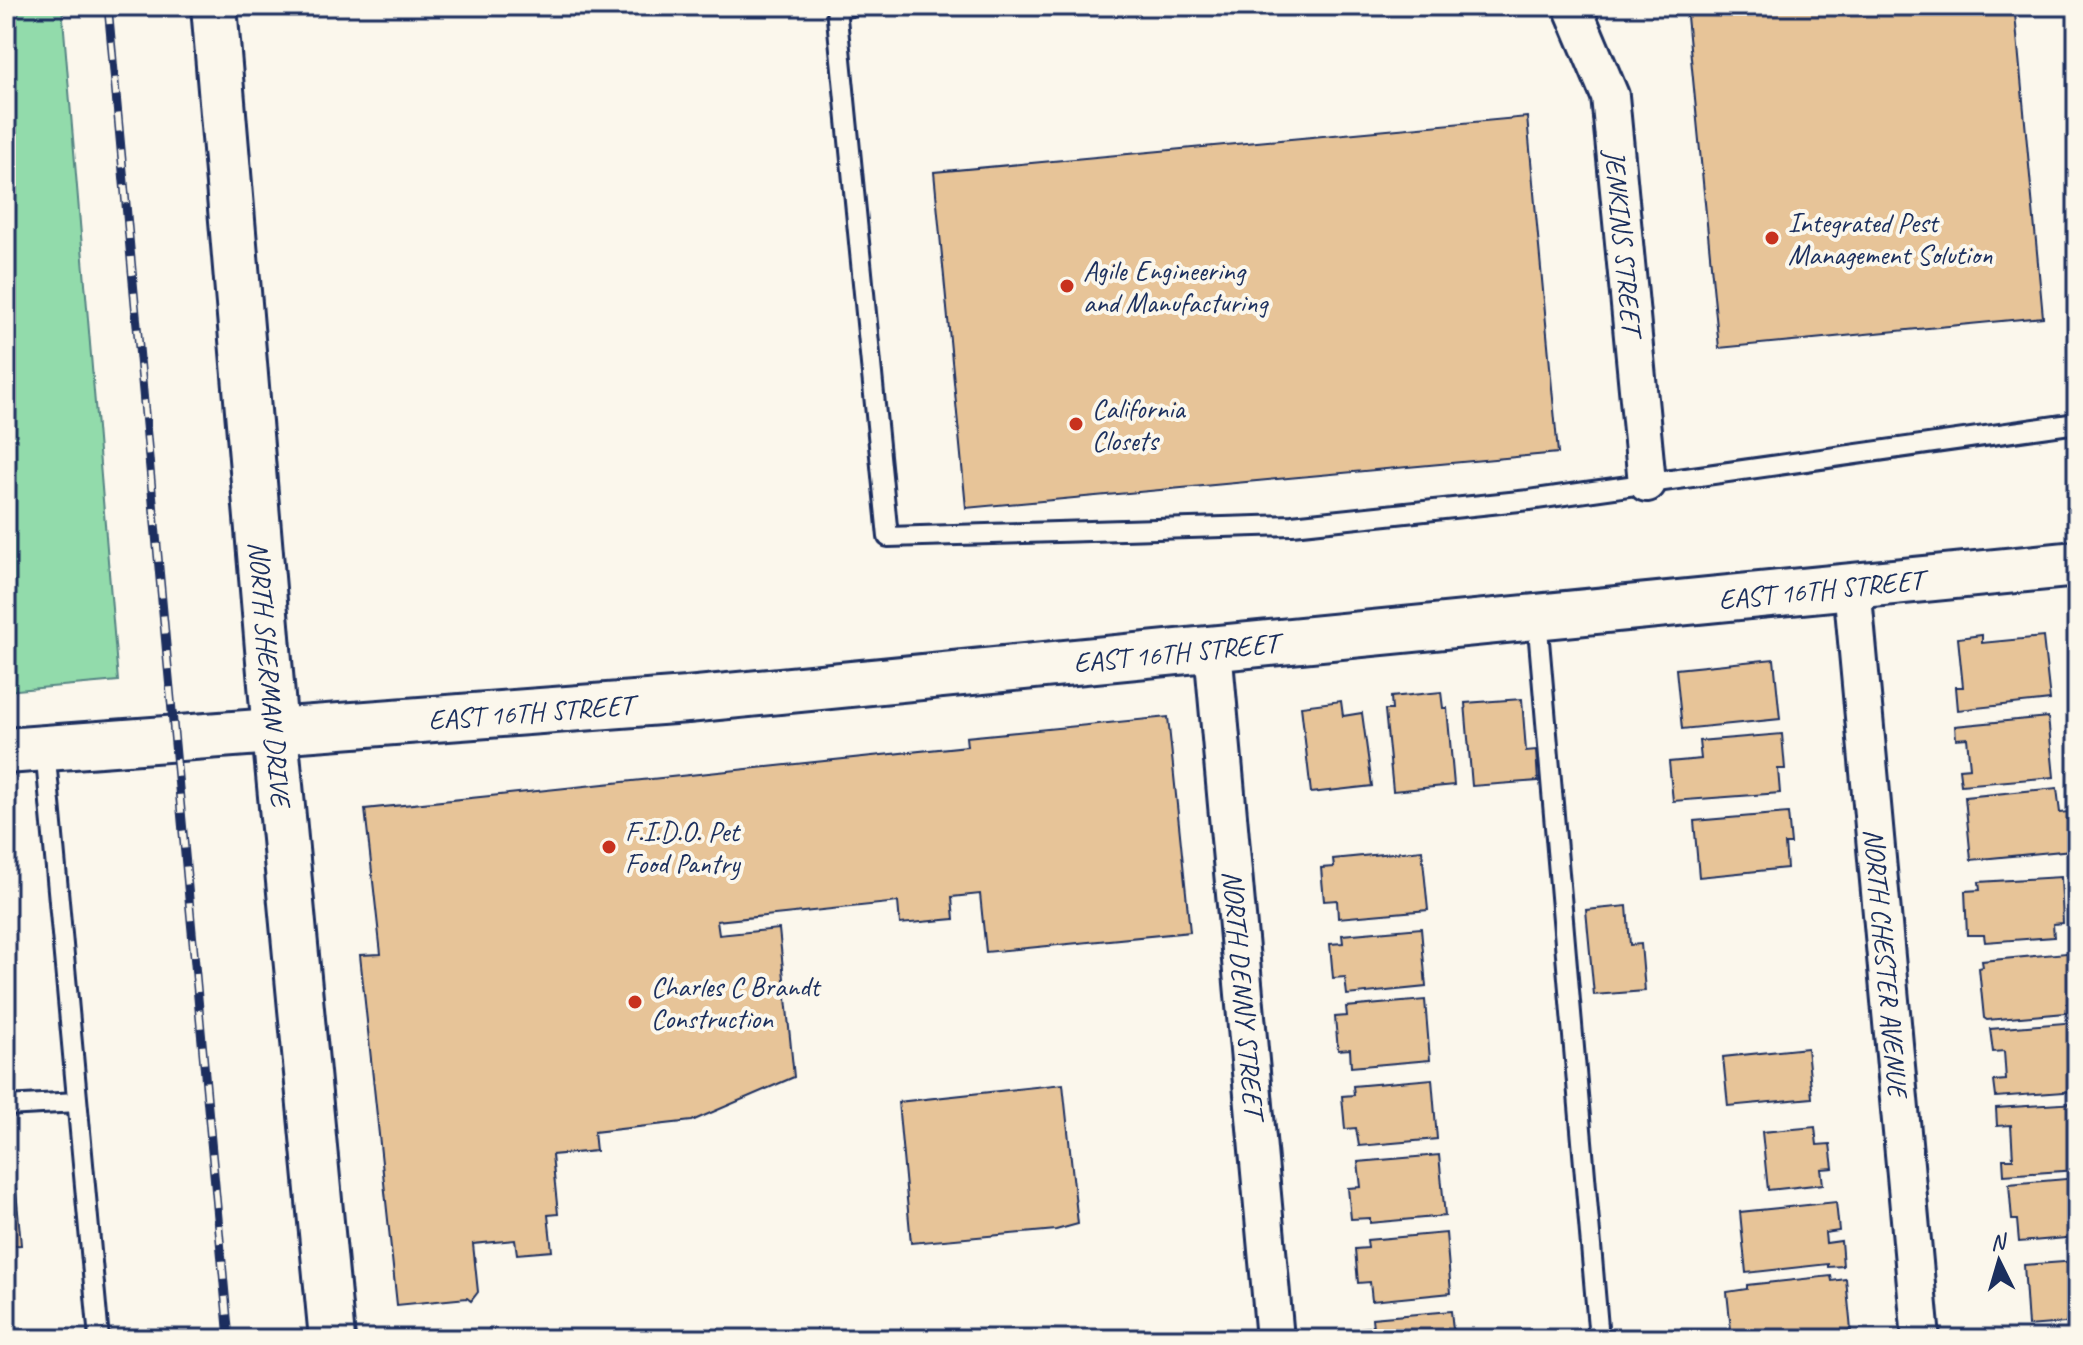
<svg xmlns="http://www.w3.org/2000/svg" width="2083" height="1345" viewBox="0 0 2083 1345" font-family="Caveat,sans-serif">
<style>
.green{fill:#92dbab;stroke:#568584;stroke-width:2}
.building{fill:#e7c498;stroke:#1b2f5e;stroke-width:2}
.lines{fill:none;stroke-linecap:round;stroke-linejoin:round}
.service-casing{stroke:#1b2f5e;stroke-width:24}
.minor-casing{stroke:#1b2f5e;stroke-width:42}
.secondary-casing{stroke:#1b2f5e;stroke-width:50}
.service{stroke:#fbf7ec;stroke-width:18}
.minor{stroke:#fbf7ec;stroke-width:36}
.secondary{stroke:#fbf7ec;stroke-width:44}
.rail-casing{stroke:#1b2f5e;stroke-width:9}
.rail{stroke:#fbf7ec;stroke-width:6;stroke-dasharray:18;stroke-linecap:butt}
.poi-dot{fill:#c8321e;stroke:#fbf7ec;stroke-width:3}
.labels{text-anchor:middle;dominant-baseline:central;stroke-width:8;stroke-linejoin:round;paint-order:stroke}
.poi-label{font-size:28px;fill:#1b2f5e;stroke:#fbf7ec;text-anchor:start}
.street-label{font-size:28px;fill:#1b2f5e;stroke:#fbf7ec}
</style>
<rect width="100%" height="100%" fill="#fbf7ec"/>
<filter id="ink" filterUnits="userSpaceOnUse"><feTurbulence type="fractalNoise" baseFrequency=".0125" numOctaves="2"/><feDisplacementMap in="SourceGraphic" scale="16" xChannelSelector="R" yChannelSelector="G"/><feConvolveMatrix kernelMatrix="1 2 1 2 8 2 1 2 1" color-interpolation-filters="sRGB"/></filter>
<g filter="url(#ink)">
<!-- green -->
<path class="green" d="M 6,6 L 62,6 L 118,681 L 6,691 Z"/>
<!-- building -->
<g class="building">
<path d="M 1686,6 L 2021,6 L 2021,13 L 2015,14 L 2043,317 L 1719,348 Z"/>
<path d="M 1527,117 L 1558,453 L 966,508 L 934,172 Z"/>
<path d="M 1982,635 L 1982,643 L 2043,637 L 2050,700 L 1958,710 L 1956,687 L 1963,687 L 1958,638 Z"/>
<path d="M 1774,659 L 1780,719 L 1682,729 L 1676,669 Z"/>
<path d="M 1441,692 L 1443,708 L 1447,708 L 1454,785 L 1393,791 L 1385,710 L 1392,710 L 1391,697 Z"/>
<path d="M 1522,699 L 1526,751 L 1536,750 L 1538,781 L 1472,786 L 1465,703 Z"/>
<path d="M 1341,701 L 1343,716 L 1362,713 L 1372,786 L 1311,793 L 1301,706 Z"/>
<path d="M 1168,717 L 1190,932 L 986,952 L 980,894 L 952,897 L 954,919 L 900,924 L 898,902 L 717,921 L 719,935 L 779,929 L 794,1077 L 692,1121 L 594,1132 L 596,1151 L 552,1155 L 558,1214 L 548,1215 L 552,1251 L 517,1254 L 515,1240 L 473,1244 L 478,1292 L 471,1301 L 467,1298 L 397,1305 L 360,955 L 381,954 L 365,809 L 967,746 L 966,737 Z"/>
<path d="M 2048,717 L 2054,777 L 1961,785 L 1959,769 L 1970,768 L 1967,738 L 1956,739 L 1955,726 Z"/>
<path d="M 1782,734 L 1785,769 L 1778,769 L 1780,793 L 1673,801 L 1669,762 L 1701,759 L 1699,741 Z"/>
<path d="M 2057,788 L 2060,813 L 2068,812 L 2072,850 L 1971,860 L 1965,797 Z"/>
<path d="M 1788,813 L 1791,844 L 1785,844 L 1787,868 L 1699,877 L 1694,821 Z"/>
<path d="M 1422,850 L 1428,910 L 1338,918 L 1337,900 L 1324,901 L 1321,868 L 1334,867 L 1333,859 Z"/>
<path d="M 2061,877 L 2063,923 L 2053,924 L 2054,937 L 1985,942 L 1984,935 L 1967,935 L 1965,891 L 1980,890 L 1979,882 Z"/>
<path d="M 1627,906 L 1630,945 L 1641,944 L 1645,991 L 1594,995 L 1586,910 Z"/>
<path d="M 1421,928 L 1426,987 L 1347,995 L 1345,977 L 1333,978 L 1330,944 L 1343,943 L 1342,935 Z"/>
<path d="M 2077,952 L 2077,1012 L 1987,1020 L 1984,1018 L 1979,968 L 1983,967 L 1982,961 Z"/>
<path d="M 1425,1000 L 1430,1060 L 1351,1067 L 1350,1049 L 1338,1050 L 1335,1017 L 1347,1016 L 1346,1007 Z"/>
<path d="M 2077,1022 L 2077,1091 L 1996,1097 L 1994,1081 L 2006,1080 L 2004,1051 L 1993,1052 L 1990,1029 Z"/>
<path d="M 1807,1048 L 1812,1098 L 1728,1106 L 1723,1057 Z"/>
<path d="M 1432,1079 L 1437,1139 L 1359,1146 L 1356,1128 L 1345,1129 L 1342,1096 L 1354,1095 L 1353,1086 Z"/>
<path d="M 1063,1084 L 1078,1224 L 1056,1230 L 911,1243 L 898,1102 Z"/>
<path d="M 2077,1103 L 2077,1170 L 2004,1175 L 2003,1159 L 2013,1159 L 2011,1125 L 1997,1126 L 1996,1108 Z"/>
<path d="M 1815,1127 L 1817,1145 L 1830,1144 L 1833,1168 L 1821,1169 L 1823,1184 L 1768,1190 L 1762,1132 Z"/>
<path d="M 6,1128 L 8,1128 L 13,1183 L 6,1183 Z"/>
<path d="M 1439,1155 L 1445,1216 L 1370,1223 L 1370,1218 L 1351,1219 L 1348,1188 L 1361,1187 L 1358,1162 Z"/>
<path d="M 2077,1178 L 2077,1237 L 2019,1242 L 2017,1220 L 2012,1220 L 2009,1184 Z"/>
<path d="M 16,1190 L 21,1245 L 6,1246 L 6,1191 Z"/>
<path d="M 1836,1202 L 1839,1231 L 1825,1233 L 1826,1243 L 1841,1241 L 1843,1266 L 1828,1267 L 1828,1264 L 1746,1273 L 1740,1212 Z"/>
<path d="M 1446,1233 L 1451,1293 L 1372,1301 L 1370,1282 L 1358,1283 L 1355,1249 L 1368,1248 L 1367,1240 Z"/>
<path d="M 2077,1261 L 2077,1322 L 2028,1326 L 2024,1265 Z"/>
<path d="M 1831,1276 L 1832,1281 L 1846,1279 L 1851,1330 L 1837,1332 L 1837,1335 L 1796,1339 L 1732,1339 L 1727,1292 L 1747,1289 L 1747,1285 Z"/>
<path d="M 1451,1311 L 1454,1339 L 1361,1339 L 1360,1328 L 1373,1327 L 1372,1318 Z"/>
</g>
<g class="lines">
<defs>
<g id="service">
<path d="M 851,6 L 836,8 L 888,537 L 1292,525 L 1529,500 L 2077,423"/>
<path d="M 1537,617 L 1599,1339"/>
<path d="M 45,748 L 99,1339"/>
<path d="M 6,1106 L 77,1102"/>
</g>
<g id="minor">
<path id="s1" d="M 1572,6 L 1610,96 L 1647,483"/>
<path id="s2" d="M 1852,586 L 1921,1339"/>
<path id="s3" d="M 1213,649 L 1275,1339"/>
</g>
<g id="secondary">
<path id="s4" d="M 214,6 L 275,732 L 332,1339"/>
<path id="s5" d="M 6,751 L 687,700 L 2077,564"/>
</g>
</defs>
<!-- service casing -->
<use href="#service" class="service-casing"/>
<!-- minor casing -->
<use href="#minor" class="minor-casing"/>
<!-- secondary casing -->
<use href="#secondary" class="secondary-casing"/>
<!-- service -->
<use href="#service" class="service"/>
<!-- minor -->
<use href="#minor" class="minor"/>
<!-- secondary -->
<use href="#secondary" class="secondary"/>
<defs>
<path id="rail" d="M 108,6 L 229,1339"/>
</defs>
<!-- rail casing -->
<use href="#rail" class="rail-casing"/>
<!-- rail -->
<use href="#rail" class="rail"/>
</g>
</g>
<!-- markers -->
<g class="poi-dot">
<circle cx="1772" cy="238" r="8"/>
<circle cx="1067" cy="286" r="8"/>
<circle cx="1076" cy="424" r="8"/>
<circle cx="609" cy="847" r="8"/>
<circle cx="635" cy="1002" r="8"/>
</g>
<g class="labels">
<!-- poi labels -->
<g class="poi-label">
<text x="1788" y="222">Integrated Pest<tspan x="1788" dy="32">Management Solution</tspan></text>
<text x="1083" y="270">Agile Engineering<tspan x="1083" dy="32">and Manufacturing</tspan></text>
<text x="1092" y="408">California<tspan x="1092" dy="32">Closets</tspan></text>
<text x="625" y="831">F.I.D.O. Pet<tspan x="625" dy="32">Food Pantry</tspan></text>
<text x="651" y="986">Charles C Brandt<tspan x="651" dy="32">Construction</tspan></text>
</g>
<!-- street labels -->
<g class="street-label">
<text stroke="none"><textPath href="#s1" startOffset="244">JENKINS STREET</textPath></text>
<text stroke="none"><textPath href="#s5" startOffset="1822">EAST 16TH STREET</textPath></text>
<text stroke="none"><textPath href="#s5" startOffset="1174">EAST 16TH STREET</textPath></text>
<text stroke="none"><textPath href="#s4" startOffset="670">NORTH SHERMAN DRIVE</textPath></text>
<text stroke="none"><textPath href="#s5" startOffset="526">EAST 16TH STREET</textPath></text>
<text stroke="none"><textPath href="#s2" startOffset="378">NORTH CHESTER AVENUE</textPath></text>
<text stroke="none"><textPath href="#s3" startOffset="346">NORTH DENNY STREET</textPath></text>
</g>
</g>
<!-- margin -->
<rect width="2083" height="1345" fill="none" stroke="#fbf7ec" stroke-width="32"/>
<rect x="16" y="16" width="2051" height="1313" fill="none" stroke="#1b2f5e" stroke-width="3" filter="url(#ink)"/>
<!-- north arrow -->
<g transform="translate(1999 1261) rotate(355)" stroke="#fbf7ec" stroke-width="6" paint-order="stroke">
<path d="M0-6L14 30L0 20L-14 30Z" fill="#1b2f5e"/>
<text y="-12" font-size="22" font-weight="bold" text-anchor="middle" fill="#1b2f5e">N</text>
</g>
</svg>
